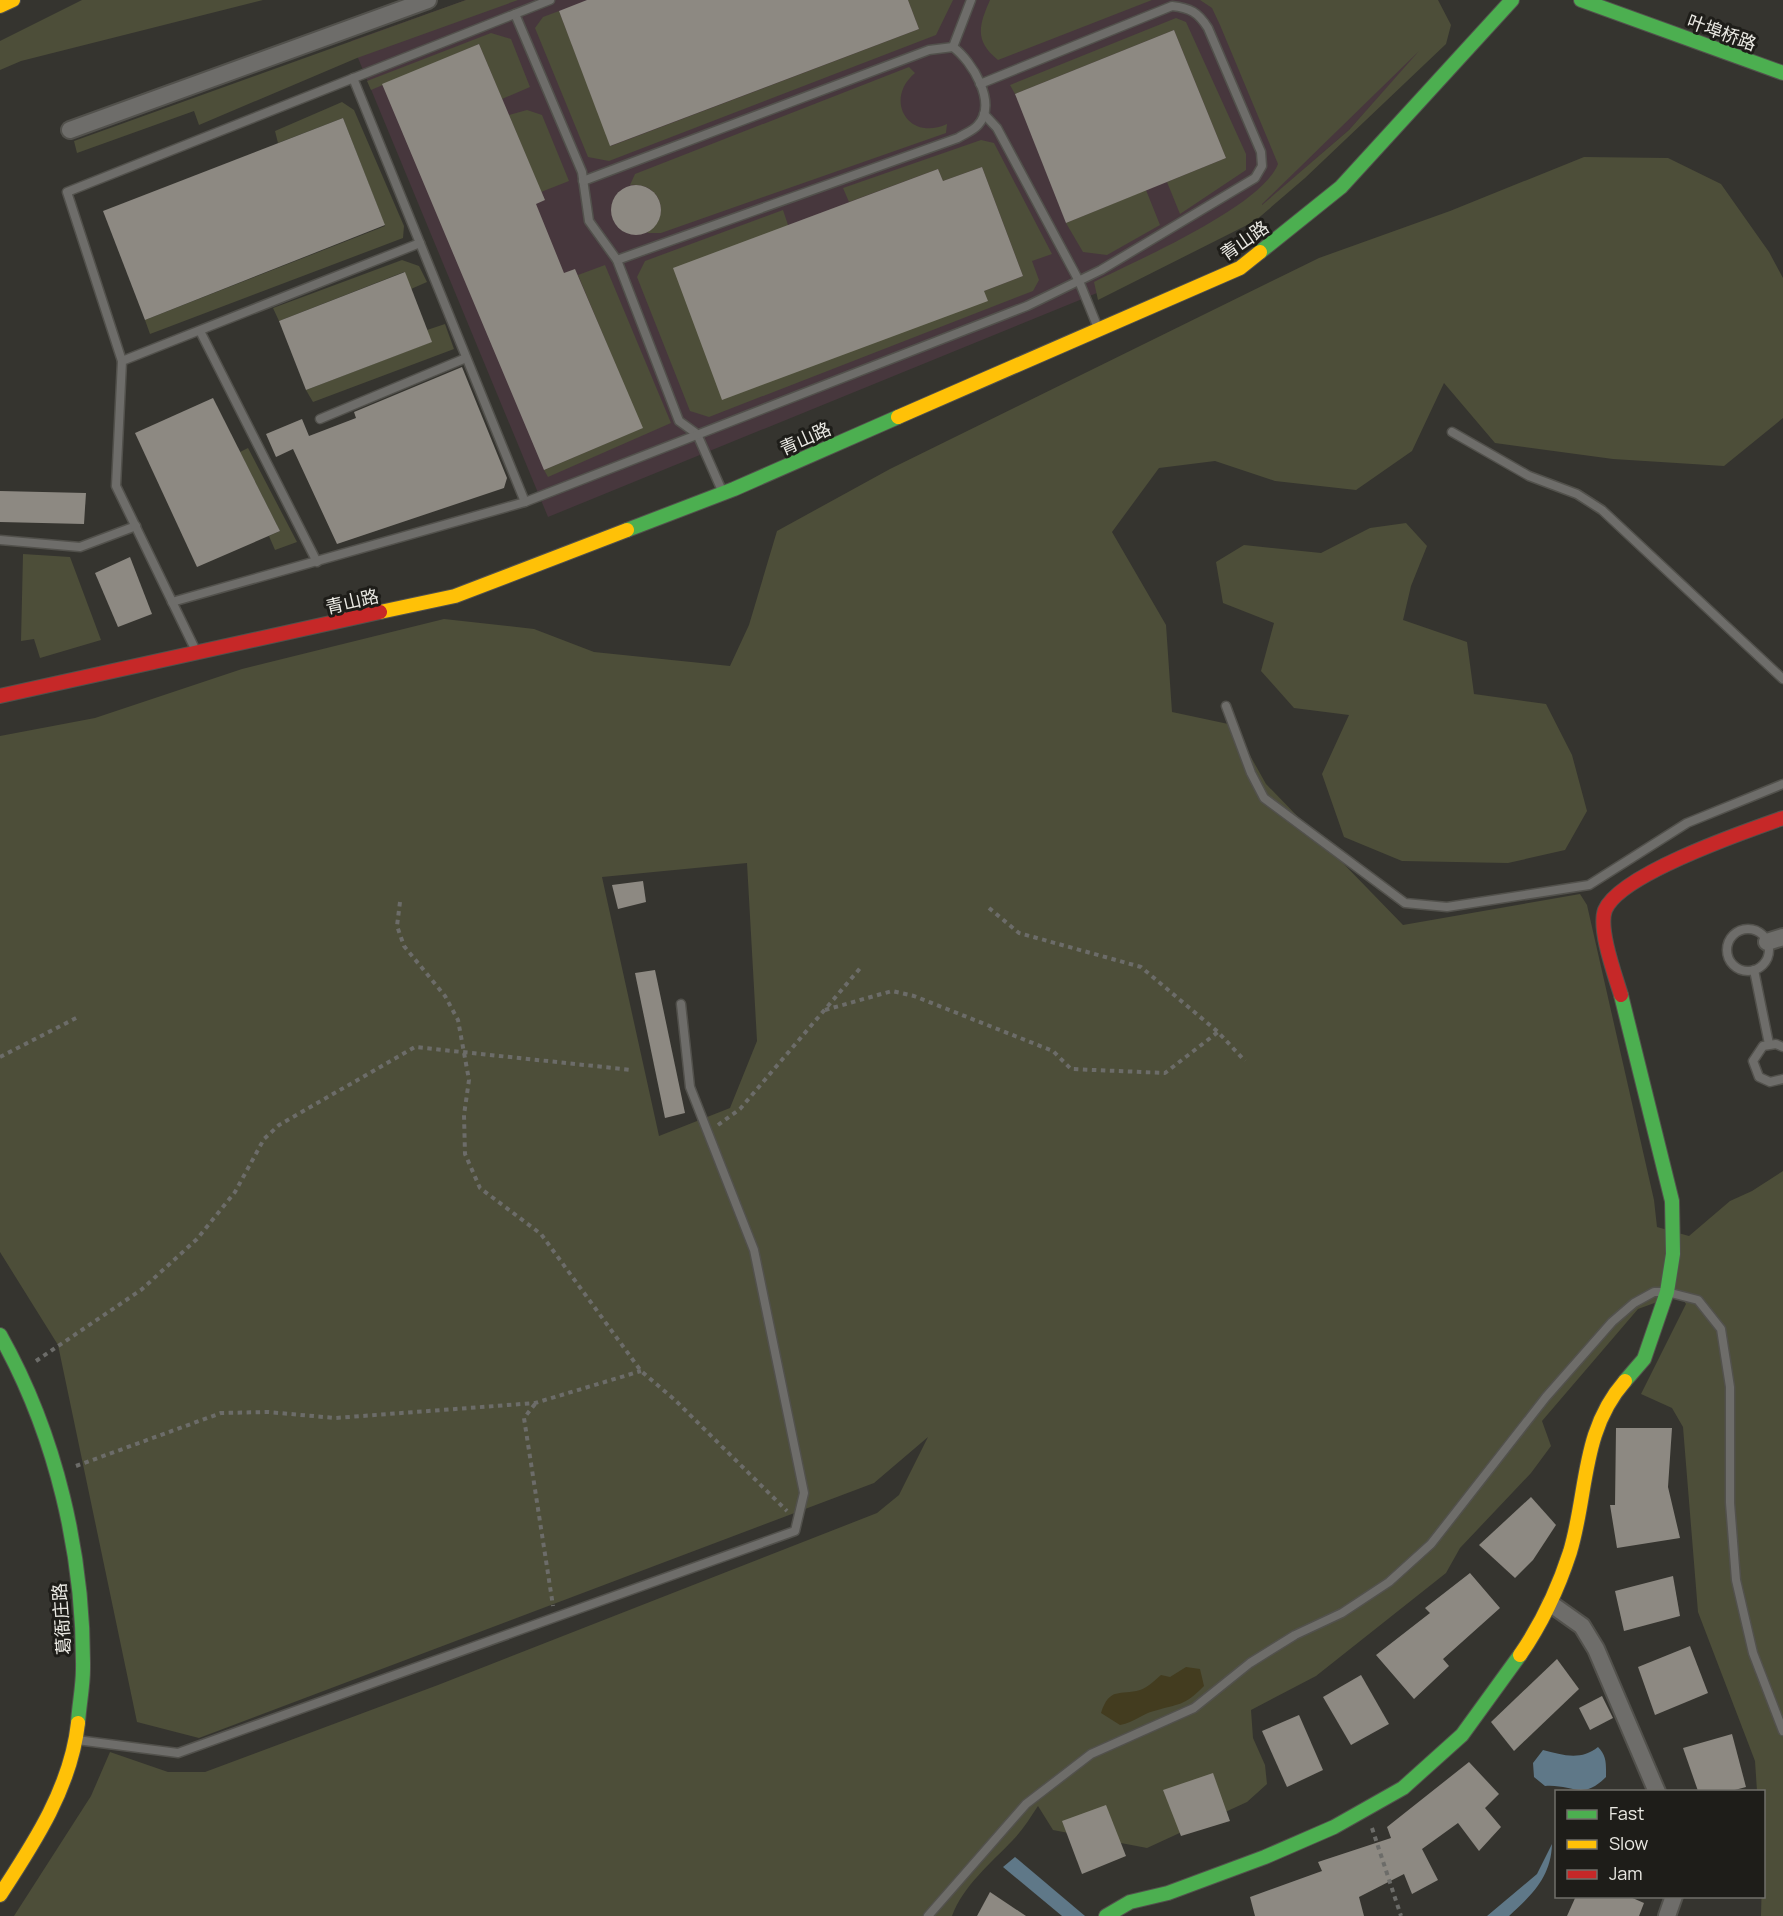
<svg xmlns="http://www.w3.org/2000/svg" width="1783" height="1916" viewBox="0 0 1783 1916" font-family="Manrope,'Noto Sans SC',sans-serif">
<style>
.commercial{fill:#47373d}
.green{fill:#4d4e39;fill-rule:evenodd}
.sand{fill:#433c1f}
.water{fill:#5f7888}
.building{fill:#8d8982}
.lines{fill:none;stroke-linecap:round;stroke-linejoin:round}
.lane-casing{stroke:#52514c;stroke-width:11}
.street-casing{stroke:#52514c;stroke-width:20}
.fast-casing{stroke:#52514c;stroke-width:16}
.slow-casing{stroke:#52514c;stroke-width:16}
.jam-casing{stroke:#52514c;stroke-width:16}
.path{stroke:#6c6c69;stroke-width:4;stroke-dasharray:4.5 4.5;stroke-linecap:butt}
.lane{stroke:#6e6d6a;stroke-width:8}
.street{stroke:#6e6d6a;stroke-width:16}
.fast{stroke:#4caf50;stroke-width:14}
.slow{stroke:#ffc107;stroke-width:14}
.jam{stroke:#c62828;stroke-width:14}
.labels{text-anchor:middle;dominant-baseline:central;stroke-width:6;stroke-linejoin:round;paint-order:stroke}
.street-label{font-size:18px;fill:#eae9e3;stroke:#1e1d19}
</style>
<rect width="100%" height="100%" fill="#35342f"/>
<!-- commercial -->
<path class="commercial" d="M 466,0 L 1422,0 L 1429,41 L 1349,130 L 1251,215 L 1097,293 L 548,517 L 351,41 Z"/>
<!-- green -->
<g class="green">
<path d="M 82,0 L 263,0 L 21,61 L 0,70 L 0,41 Z"/>
<path d="M 466,0 L 518,0 L 357,58 L 199,125 L 194,111 L 77,153 L 74,141 Z"/>
<path d="M 908,0 L 953,0 L 936,35 L 609,161 L 588,157 L 535,28 L 543,17 L 559,11 L 611,146 L 919,29 Z"/>
<path d="M 990,0 L 1152,0 L 998,60 C 974,41 979,25 990,0 Z"/>
<path d="M 1200,0 L 1438,0 L 1451,25 L 1446,44 L 1305,178 L 1255,221 L 1098,300 L 1094,282 C 1137,260 1261,207 1278,164 L 1220,25 L 1212,8 ZM 1419,51 L 1349,130 L 1262,205 L 1262,204 Z"/>
<path d="M 1176,18 L 1186,22 L 1246,154 L 1246,170 L 1180,214 L 1167,182 L 1226,158 L 1174,30 L 1015,94 L 1010,85 Z"/>
<path d="M 491,33 L 511,39 L 530,87 L 502,99 L 479,44 L 371,90 L 367,81 Z"/>
<path d="M 909,67 L 915,73 C 883,100 909,142 947,124 L 946,133 L 661,233 L 647,233 C 673,215 660,182 630,185 L 635,174 Z"/>
<path d="M 342,102 L 354,110 L 404,226 L 403,238 L 150,334 L 145,320 L 385,226 L 343,118 L 278,143 L 275,131 Z"/>
<path d="M 527,110 L 542,115 L 569,181 L 541,192 L 509,115 Z"/>
<path d="M 981,140 L 994,143 L 1052,254 L 1032,261 L 1039,280 L 1033,291 L 709,417 L 690,411 L 637,277 L 645,261 L 783,210 L 788,225 L 984,291 L 1023,276 L 982,167 L 943,181 L 938,169 L 849,202 L 843,188 Z"/>
<path d="M 1584,157 L 1668,158 L 1721,184 L 1769,252 L 1783,278 L 1783,418 L 1724,466 L 1613,459 L 1495,443 L 1444,383 L 1412,451 L 1356,490 L 1275,481 L 1215,461 L 1159,468 L 1112,532 L 1166,625 L 1172,712 L 1233,725 L 1266,784 L 1403,925 L 1580,894 L 1587,905 L 1654,1200 L 1657,1227 L 1689,1236 L 1730,1201 L 1752,1191 L 1783,1171 L 1783,1916 L 1761,1916 L 1764,1792 L 1757,1791 L 1755,1761 L 1698,1612 L 1683,1427 L 1672,1408 L 1641,1394 L 1686,1304 L 1679,1294 L 1638,1309 L 1542,1421 L 1551,1446 L 1531,1473 L 1460,1548 L 1446,1573 L 1316,1676 L 1251,1710 L 1253,1738 L 1265,1765 L 1267,1784 L 1247,1802 L 1147,1848 L 1053,1830 L 1038,1806 C 1030,1818 1022,1831 1013,1840 C 991,1863 963,1886 952,1916 L 14,1916 L 91,1796 L 110,1752 L 168,1772 L 205,1772 L 438,1685 L 877,1513 L 899,1495 L 928,1437 L 874,1483 L 199,1738 L 137,1722 L 58,1345 L 0,1252 L 0,736 L 95,718 L 242,669 L 444,619 L 534,629 L 594,652 L 730,666 L 749,625 L 777,531 L 890,469 L 1319,258 L 1450,211 ZM 747,863 L 757,1041 L 730,1108 L 659,1136 L 602,877 Z"/>
<path d="M 1146,190 L 1160,225 L 1107,255 L 1083,252 L 1066,223 Z"/>
<path d="M 402,260 L 419,266 L 427,282 L 411,289 L 404,272 L 279,321 L 273,308 Z"/>
<path d="M 605,265 L 671,423 L 548,477 L 544,470 L 642,428 L 578,275 Z"/>
<path d="M 445,324 L 454,349 L 313,402 L 306,390 L 431,342 L 427,330 Z"/>
<path d="M 248,448 L 297,542 L 275,550 L 269,536 L 280,531 L 240,452 Z"/>
<path d="M 1406,523 L 1427,546 L 1411,586 L 1403,620 L 1467,642 L 1474,694 L 1546,704 L 1572,755 L 1587,811 L 1565,850 L 1508,863 L 1402,861 L 1344,837 L 1322,774 L 1349,715 L 1294,708 L 1261,671 L 1274,623 L 1223,603 L 1216,562 L 1244,545 L 1321,553 L 1370,528 Z"/>
<path d="M 23,554 L 70,557 L 101,640 L 40,658 L 34,639 L 21,641 Z"/>
</g>
<!-- sand -->
<path class="sand" d="M 1186,1667 L 1200,1669 L 1204,1686 C 1183,1707 1180,1703 1154,1711 C 1142,1714 1135,1722 1120,1725 L 1101,1713 C 1110,1686 1120,1696 1140,1690 C 1147,1688 1155,1680 1161,1675 L 1170,1677 Z"/>
<!-- water -->
<g class="water">
<path d="M 1598,1747 C 1607,1756 1606,1764 1606,1777 C 1582,1801 1573,1784 1545,1786 L 1534,1777 L 1533,1763 L 1543,1750 C 1562,1755 1581,1761 1598,1747 Z"/>
<path d="M 1552,1844 C 1551,1877 1532,1895 1509,1916 L 1487,1916 L 1537,1874 Z"/>
<path d="M 1015,1857 L 1085,1916 L 1062,1916 L 1003,1867 Z"/>
</g>
<!-- building -->
<g class="building">
<path d="M 587,0 L 908,0 L 919,29 L 610,146 L 559,11 Z"/>
<path d="M 1174,30 L 1226,158 L 1066,223 L 1015,94 Z"/>
<path d="M 479,44 L 545,200 L 536,204 L 564,273 L 575,269 L 643,428 L 544,470 L 382,84 Z"/>
<path d="M 343,118 L 385,225 L 145,320 L 103,211 Z"/>
<path d="M 982,167 L 1023,276 L 984,291 L 988,301 L 722,400 L 673,268 L 938,169 L 943,181 Z"/>
<circle cx="636" cy="210" r="25"/>
<path d="M 405,272 L 432,342 L 306,390 L 279,321 Z"/>
<path d="M 462,367 L 507,478 L 504,488 L 337,544 L 293,449 L 276,457 L 266,434 L 302,419 L 309,436 L 356,418 L 354,412 Z"/>
<path d="M 213,398 L 280,531 L 197,567 L 135,433 Z"/>
<path d="M 0,491 L 86,493 L 84,524 L 0,522 Z"/>
<path d="M 130,557 L 152,614 L 118,627 L 95,573 Z"/>
<path d="M 643,881 L 646,902 L 618,909 L 612,885 Z"/>
<path d="M 655,970 L 685,1113 L 665,1118 L 635,973 Z"/>
<path d="M 1616,1428 L 1672,1428 L 1668,1487 L 1680,1538 L 1617,1548 L 1610,1505 L 1615,1505 Z"/>
<path d="M 1531,1497 L 1556,1525 L 1533,1560 L 1515,1578 L 1479,1545 Z"/>
<path d="M 1470,1573 L 1500,1608 L 1443,1659 L 1449,1666 L 1414,1699 L 1376,1655 L 1430,1613 L 1425,1608 Z"/>
<path d="M 1673,1576 L 1680,1616 L 1624,1631 L 1615,1591 Z"/>
<path d="M 1690,1646 L 1708,1693 L 1655,1715 L 1638,1667 Z"/>
<path d="M 1557,1659 L 1579,1689 L 1514,1751 L 1491,1722 Z"/>
<path d="M 1361,1675 L 1389,1724 L 1351,1745 L 1323,1697 Z"/>
<path d="M 1602,1696 L 1613,1718 L 1590,1730 L 1579,1708 Z"/>
<path d="M 1299,1715 L 1323,1770 L 1287,1787 L 1262,1731 Z"/>
<path d="M 1732,1734 L 1746,1787 L 1731,1791 L 1698,1791 L 1683,1748 Z"/>
<path d="M 1469,1762 L 1499,1794 L 1485,1808 L 1501,1827 L 1479,1851 L 1458,1823 L 1422,1849 L 1438,1880 L 1412,1894 L 1404,1874 L 1359,1897 L 1364,1916 L 1255,1916 L 1250,1897 L 1322,1871 L 1318,1862 L 1391,1838 L 1387,1827 Z"/>
<path d="M 1213,1773 L 1230,1821 L 1181,1836 L 1163,1790 Z"/>
<path d="M 1106,1805 L 1126,1856 L 1082,1874 L 1062,1821 Z"/>
<path d="M 990,1892 L 1026,1916 L 977,1916 Z"/>
<path d="M 1576,1896 L 1628,1896 L 1644,1903 L 1639,1916 L 1567,1916 Z"/>
</g>
<g class="lines">
<defs>
<g id="lane">
<path d="M 515,14 L 582,172 L 589,221 L 617,260 L 679,421 L 697,434 L 723,493"/>
<path d="M 953,47 L 971,0"/>
<path d="M 353,78 L 525,502"/>
<path d="M 984,114 L 997,128 L 1079,281 L 1098,328"/>
<path d="M 583,181 L 929,50 L 953,47 C 972,61 998,103 978,125 C 973,131 964,134 958,138 L 617,260"/>
<path d="M 200,331 L 317,562"/>
<path d="M 122,361 L 67,192 L 550,0"/>
<path d="M 320,419 L 466,358"/>
<path d="M 1452,432 L 1529,476 L 1577,494 L 1602,510 L 1783,679"/>
<path d="M 0,540 L 80,547 L 136,526"/>
<path d="M 172,602 L 525,502 L 1027,306 L 1101,270 L 1255,178 L 1262,166 L 1261,152 L 1208,28 C 1198,12 1190,8 1172,6 L 980,84"/>
<path d="M 196,651 L 116,486 L 122,361 L 420,243"/>
<path d="M 1226,706 L 1251,773 L 1264,798 L 1405,903 L 1447,907 L 1589,885 L 1687,823 L 1783,784"/>
<circle cx="1748" cy="950" r="21"/>
<path d="M 1754,970 L 1769,1044"/>
<path d="M 1783,1047 L 1776,1044 L 1763,1046 L 1753,1061 L 1759,1077 L 1770,1082 L 1783,1079"/>
<path d="M 77,1740 L 178,1753 L 795,1531 L 804,1493 L 754,1250 L 690,1087 L 681,1004"/>
<path d="M 928,1916 L 1026,1804 L 1091,1754 L 1194,1708 L 1250,1663 L 1295,1635 L 1342,1613 L 1389,1582 L 1431,1544 L 1546,1397 L 1612,1322 L 1634,1303 L 1654,1292 L 1667,1292 L 1698,1300 L 1721,1329 L 1730,1387 L 1730,1503 L 1736,1580 L 1753,1653 L 1783,1731"/>
</g>
<g id="street">
<path d="M 70,130 L 428,0"/>
<path d="M 1767,942 L 1783,937"/>
<path d="M 1551,1604 L 1582,1626 L 1596,1649 L 1657,1792"/>
<path d="M 1667,1916 L 1674,1896"/>
</g>
<g id="fast">
<path d="M 1581,0 L 1783,73"/>
<path d="M 1260,252 L 1341,187 L 1512,0"/>
<path d="M 627,530 L 734,489 L 898,417"/>
<path d="M 1621,995 L 1672,1201 L 1673,1254 L 1667,1292 L 1644,1359 L 1625,1381"/>
<path d="M 0,1335 C 56,1435 84,1554 83,1669 C 83,1687 79,1705 78,1723"/>
<path d="M 1106,1916 L 1130,1902 L 1168,1893 L 1265,1857 L 1334,1827 L 1403,1788 L 1462,1735 L 1520,1655"/>
</g>
<g id="slow">
<path d="M 0,6 L 13,0"/>
<path d="M 898,417 L 1240,268 L 1260,252"/>
<path d="M 380,612 L 455,596 L 627,530"/>
<path d="M 1520,1655 C 1542,1623 1558,1589 1570,1552 C 1588,1492 1581,1431 1625,1381"/>
<path d="M 0,1895 C 34,1843 71,1787 78,1723"/>
</g>
<g id="jam">
<path d="M 0,696 L 380,612"/>
<path d="M 1621,995 C 1615,975 1598,929 1605,910 C 1620,874 1746,831 1783,818"/>
</g>
</defs>
<!-- lane casing -->
<use href="#lane" class="lane-casing"/>
<!-- street casing -->
<use href="#street" class="street-casing"/>
<!-- fast casing -->
<use href="#fast" class="fast-casing"/>
<!-- slow casing -->
<use href="#slow" class="slow-casing"/>
<!-- jam casing -->
<use href="#jam" class="jam-casing"/>
<!-- path -->
<g class="path">
<path d="M 400,902 L 397,926 L 404,946 L 445,996 L 458,1020 L 469,1080 L 464,1115 L 465,1154 L 480,1188 L 541,1234 L 641,1371 L 675,1400 L 787,1511"/>
<path d="M 989,908 L 1019,933 L 1141,967 L 1218,1032 L 1245,1061"/>
<path d="M 825,1010 L 892,991 L 914,996 L 1053,1051 L 1071,1069 L 1165,1073 L 1218,1032"/>
<path d="M 0,1057 L 80,1016"/>
<path d="M 718,1125 L 740,1109 L 862,966"/>
<path d="M 36,1361 L 141,1290 L 197,1239 L 235,1192 L 264,1139 L 279,1125 L 415,1047 L 632,1070"/>
<path d="M 535,1404 L 524,1418 L 553,1606"/>
<path d="M 76,1466 L 221,1413 L 268,1412 L 335,1418 L 535,1403 L 641,1371"/>
<path d="M 1372,1828 L 1401,1916"/>
</g>
<!-- lane -->
<use href="#lane" class="lane"/>
<!-- street -->
<use href="#street" class="street"/>
<!-- fast -->
<use href="#fast" class="fast"/>
<!-- slow -->
<use href="#slow" class="slow"/>
<!-- jam -->
<use href="#jam" class="jam"/>
</g>
<g class="labels">
<!-- street labels -->
<g class="street-label">
<text transform="translate(1722 32) rotate(20)">叶埠桥路</text>
<text transform="translate(1244 240) rotate(-35)">青山路</text>
<text transform="translate(805 438) rotate(-24)">青山路</text>
<text transform="translate(352 601) rotate(-13)">青山路</text>
<text transform="translate(61 1619) rotate(-94)">葛衙庄路</text>
</g>
</g>
<!-- legend -->
<rect x="1555" y="1790" width="210" height="108" fill="#1e1d19" stroke="#706f6a" stroke-width="1.5"/>
<rect x="1567" y="1810" width="30" height="9" fill="#4caf50" stroke="#706f6a" stroke-width="1.5"/>
<text x="1609" y="1820" font-size="18" fill="#eae9e3">Fast</text>
<rect x="1567" y="1840" width="30" height="9" fill="#ffc107" stroke="#706f6a" stroke-width="1.5"/>
<text x="1609" y="1850" font-size="18" fill="#eae9e3">Slow</text>
<rect x="1567" y="1870" width="30" height="9" fill="#c62828" stroke="#706f6a" stroke-width="1.5"/>
<text x="1609" y="1880" font-size="18" fill="#eae9e3">Jam</text>
</svg>
